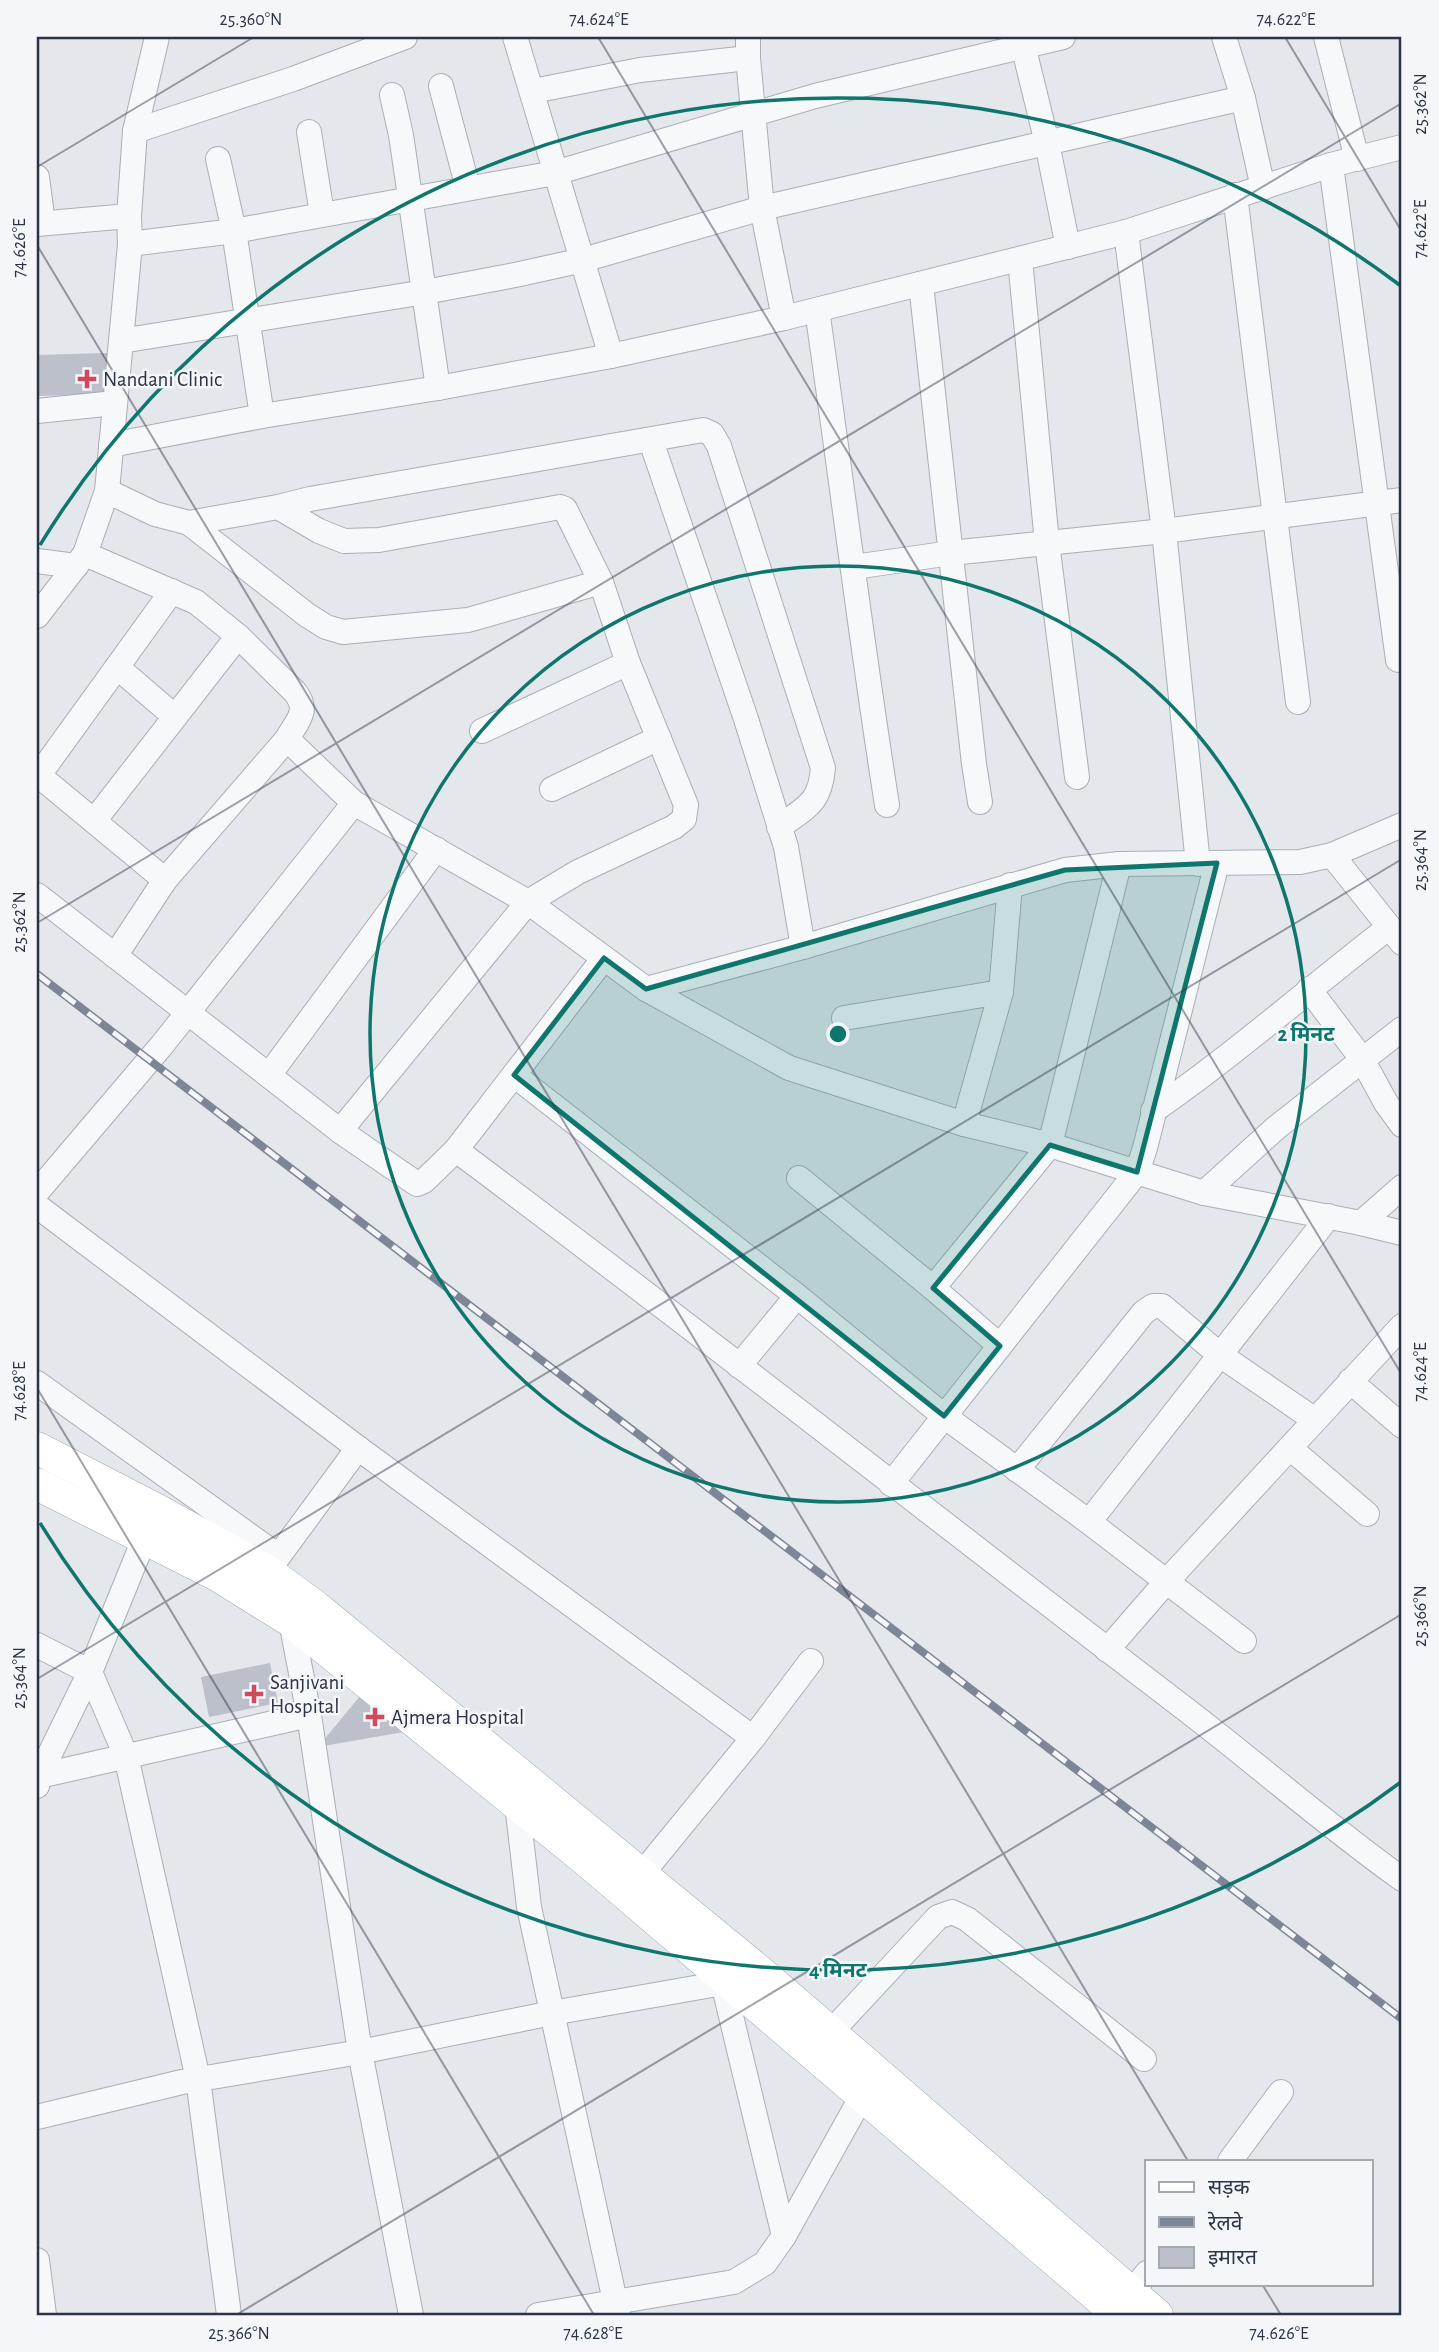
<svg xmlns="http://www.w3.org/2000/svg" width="1439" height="2352" viewBox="0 0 1439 2352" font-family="'Alegreya Sans','Noto Sans Devanagari',sans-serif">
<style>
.building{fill:#bbc0ca}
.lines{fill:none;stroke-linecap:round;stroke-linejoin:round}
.minor-casing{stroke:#a9aeb7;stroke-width:26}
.major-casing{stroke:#a3abb8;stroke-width:33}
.minor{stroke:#f7f8fa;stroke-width:24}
.major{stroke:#fff;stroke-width:32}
.rail-casing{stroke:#7d8696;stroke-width:8}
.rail{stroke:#f4f6f9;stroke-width:5;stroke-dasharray:16;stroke-linecap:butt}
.marked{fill:#0f766e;fill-opacity:0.2;stroke:#0f766e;stroke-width:5;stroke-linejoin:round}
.ticks{fill:none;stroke:#2b3445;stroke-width:2;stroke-opacity:0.45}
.ring{fill:none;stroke:#0f766e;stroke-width:3.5}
.poi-dot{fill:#d1495b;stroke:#f4f6f9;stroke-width:2.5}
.labels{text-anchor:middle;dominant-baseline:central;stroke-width:5;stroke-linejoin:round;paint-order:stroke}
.poi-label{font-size:21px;fill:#2b3445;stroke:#f4f6f9;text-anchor:start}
.centre{fill:#0f766e;stroke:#f4f6f9;stroke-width:3.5}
.ring-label{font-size:21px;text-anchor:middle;font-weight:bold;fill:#0f766e;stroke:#f4f6f9;stroke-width:5;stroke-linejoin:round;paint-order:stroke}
.neatline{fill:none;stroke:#2b3445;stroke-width:2.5}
.ticks-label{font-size:18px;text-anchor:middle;fill:#2b3445}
</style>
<rect width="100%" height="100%" fill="#e4e7ec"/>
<!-- building -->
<g class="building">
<path d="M 107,353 L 108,394 L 37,396 L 37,355 Z"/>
<path d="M 270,1663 L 278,1703 L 209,1717 L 201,1677 Z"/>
<path d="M 365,1690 L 409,1731 L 318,1747 Z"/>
</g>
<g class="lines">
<defs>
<g id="minor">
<path d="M 515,37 L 611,356"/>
<path d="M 748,37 L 748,58 L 762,208 L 784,318"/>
<path d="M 1021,37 L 1047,143 L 1068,247"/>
<path d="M 1224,37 L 1243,98 L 1263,188"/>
<path d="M 1326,37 L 1357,159"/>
<path d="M 441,86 L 468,188"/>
<path d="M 533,91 L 640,70 L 748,58"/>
<path d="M 392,95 L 401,135 L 438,388"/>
<path d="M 135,131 L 293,79 L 405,37"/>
<path d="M 309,132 L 322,214"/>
<path d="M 218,159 L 234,231 L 262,416"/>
<path d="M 1331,165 L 1398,660"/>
<path d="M 37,177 L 43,223"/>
<path d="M 1235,195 L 1298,702"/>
<path d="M 37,224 L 129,216"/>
<path d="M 1126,232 L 1164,531 L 1198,864"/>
<path d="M 130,244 L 234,231 L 555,173 L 815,96 L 1063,37"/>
<path d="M 1020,259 L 1047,543 L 1077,777"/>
<path d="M 921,284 L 974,764 L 980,802"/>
<path d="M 817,310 C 841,475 861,641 887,805"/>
<path d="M 121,341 L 425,292 L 515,275 L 583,260 L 762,208 L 1243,98"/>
<path d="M 37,411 L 115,403"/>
<path d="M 651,441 L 746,719 L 786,847 L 803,947"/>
<path d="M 111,445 L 262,416 L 438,388 L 611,356 L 784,318 L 1126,232 L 1331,165 L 1402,147"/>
<path d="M 107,491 L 155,514 L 189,523 L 278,507 L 310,499 L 703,430 L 712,434 L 719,446 L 823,768 C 820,804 806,807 779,827"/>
<path d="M 278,507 L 319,531 L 344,541 L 379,540 L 560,507 L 565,509 L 601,582 L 628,663 L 686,805 L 684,819 L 674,827 L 578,872 L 528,902 L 340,1131"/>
<path d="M 189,523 L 307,615 L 326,627 L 343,632 L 468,620 L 601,582"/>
<path d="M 85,554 L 107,491 L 130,244 L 129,216 L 135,131 L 157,37"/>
<path d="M 37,561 L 76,566"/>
<path d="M 854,567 L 951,553 L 1164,531 L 1402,500"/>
<path d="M 37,616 L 85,554 L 196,602 L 238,636 L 295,692 C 310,711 297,721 287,739 L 354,803 L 528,902 L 646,989 L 789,1068 L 964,1124 L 1050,1145 L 1204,1193 L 1361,1223 L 1402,1233"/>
<path d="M 117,667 L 174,716"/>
<path d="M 482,731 L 628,663"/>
<path d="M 37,774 L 165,880"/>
<path d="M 39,775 L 172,591"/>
<path d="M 552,789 L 659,738"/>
<path d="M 94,821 L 238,636"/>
<path d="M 1332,855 L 1402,943"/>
<path d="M 37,895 L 340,1131 L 417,1184 L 424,1181 L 456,1150 L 604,958"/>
<path d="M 115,956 L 165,880 L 287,739"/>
<path d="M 646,989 L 803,947 L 1065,870 L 1119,864 L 1300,862 L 1332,855 L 1402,825"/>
<path d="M 1309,989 L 1362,1059 L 1386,1103 L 1402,1125"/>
<path d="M 844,1018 L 1001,992"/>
<path d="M 269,1075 L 436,849"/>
<path d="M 514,1075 L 797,1296 L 944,1416 L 1089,1522 L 1244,1641"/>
<path d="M 1153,1111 C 1235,1054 1309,989 1388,928"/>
<path d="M 964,1124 L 1001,992 L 1010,885"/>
<path d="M 456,1150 C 700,1332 939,1521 1180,1705 C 1255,1762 1326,1825 1402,1879"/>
<path d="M 799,1178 L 933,1288 L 1000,1346"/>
<path d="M 37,1192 L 162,1045 L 354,803"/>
<path d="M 1204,1193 L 1277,1127 L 1402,1029"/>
<path d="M 37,1206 L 358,1448 L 753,1738 L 641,1875"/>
<path d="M 1361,1223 L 1402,1187"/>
<path d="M 933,1288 L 1050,1145 L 1119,864"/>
<path d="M 739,1366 L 797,1296"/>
<path d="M 1350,1381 L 1402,1426"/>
<path d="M 37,1383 L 278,1556"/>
<path d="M 1290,1448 L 1367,1514"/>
<path d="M 1017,1470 L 1144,1312 L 1153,1306 L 1162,1306 L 1220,1355 L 1315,1420"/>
<path d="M 891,1484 L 1137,1172 L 1145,1148 L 1217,863"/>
<path d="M 1089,1522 L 1329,1216"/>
<path d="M 270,1568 L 358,1448"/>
<path d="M 291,1621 L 309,1715 L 360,2052 L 411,2315"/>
<path d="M 37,1645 L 90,1672 L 145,1537"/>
<path d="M 1107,1650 L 1166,1582 L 1402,1326"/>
<path d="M 90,1672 L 126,1756 L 198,2079 L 229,2315"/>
<path d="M 753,1738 L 811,1661"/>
<path d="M 39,1776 L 309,1715"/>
<path d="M 37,1786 L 39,1776 L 90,1672"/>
<path d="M 517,1804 L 529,1907 L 618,2315"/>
<path d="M 723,1983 L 784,2236"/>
<path d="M 830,2033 L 938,1917 L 952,1912 L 967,1919 L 1144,2059"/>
<path d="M 37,2117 L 182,2082 L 360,2052 L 552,2013 L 729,1982"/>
<path d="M 1230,2161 L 1281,2092"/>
<path d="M 37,2260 L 44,2315"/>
<path d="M 1131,2293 L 1147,2273"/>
<path d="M 538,2315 L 734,2282 L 765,2263 L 784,2236 L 862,2096"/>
</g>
<g id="major">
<path d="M 37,1448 L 157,1510 L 267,1571 L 316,1607 L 765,1976 L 1157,2315"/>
<path d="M 37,1484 L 217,1575 L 291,1621 L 587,1861 L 1119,2315"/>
</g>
</defs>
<!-- minor casing -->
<use href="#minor" class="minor-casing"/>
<!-- major casing -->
<use href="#major" class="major-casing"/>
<!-- minor -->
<use href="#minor" class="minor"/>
<!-- major -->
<use href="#major" class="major"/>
<defs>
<path id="rail" d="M 37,974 L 1402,2019"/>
</defs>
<!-- rail casing -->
<use href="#rail" class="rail-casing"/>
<!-- rail -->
<use href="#rail" class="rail"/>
</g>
<!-- marked area -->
<path class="marked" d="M 1217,863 L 1137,1172 L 1050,1145 L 933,1288 L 1000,1346 L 944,1416 L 514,1075 L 604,958 L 646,989 L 1065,870 Z"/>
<!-- ticks -->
<path class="ticks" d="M 598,37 L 1402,1375M 1285,37 L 1402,232M 37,167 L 254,37M 37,245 L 1188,2161M 37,923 L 1402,103M 37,1388 L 594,2315M 37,1679 L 1402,859M 1262,2284 L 1281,2315M 236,2315 L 1402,1614"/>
<!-- distance rings -->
<g class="ring">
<circle cx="838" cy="1034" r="468"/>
<path d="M1401 1782A936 936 0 0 1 40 1523M40 545A936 936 0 0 1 1401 286"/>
</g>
<!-- markers -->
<g class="poi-dot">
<path d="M83.5 368.5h7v7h7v7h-7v7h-7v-7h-7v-7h7z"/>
<path d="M250.5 1683.5h7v7h7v7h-7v7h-7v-7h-7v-7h7z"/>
<path d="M371.5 1706.5h7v7h7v7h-7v7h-7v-7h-7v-7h7z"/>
</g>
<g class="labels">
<!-- poi labels -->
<g class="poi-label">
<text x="103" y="379">Nandani Clinic</text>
<text x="270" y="1682">Sanjivani<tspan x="270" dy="24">Hospital</tspan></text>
<text x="391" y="1717">Ajmera Hospital</text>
</g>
</g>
<circle cx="838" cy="1034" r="10" class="centre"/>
<g class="ring-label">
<text x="1306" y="1041">2 मिनट</text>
<text x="838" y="1977">4 मिनट</text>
</g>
<!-- border -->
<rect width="1439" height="2352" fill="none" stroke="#f4f6f9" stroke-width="77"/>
<!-- legend -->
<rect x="1145" y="2160" width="228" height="126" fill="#f4f6f9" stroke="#a4a8b1" stroke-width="2"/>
<rect x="1159" y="2182" width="35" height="10" fill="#ffffff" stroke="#a4a8b1" stroke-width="2"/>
<text x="1208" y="2194" font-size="21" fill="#2b3445">सड़क</text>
<rect x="1159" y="2217" width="35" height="10" fill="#7d8696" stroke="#a4a8b1" stroke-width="2"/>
<text x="1208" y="2230" font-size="21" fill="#2b3445">रेलवे</text>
<rect x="1159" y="2247" width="35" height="21" fill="#bbc0ca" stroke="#a4a8b1" stroke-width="2"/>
<text x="1208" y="2264" font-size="21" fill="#2b3445">इमारत</text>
<rect x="38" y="38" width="1362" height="2276" class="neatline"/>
<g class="ticks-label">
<text x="251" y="25">25.360°N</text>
<text x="599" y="25">74.624°E</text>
<text x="1286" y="25">74.622°E</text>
<text transform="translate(1420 104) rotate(-90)" y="6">25.362°N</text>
<text transform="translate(1420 229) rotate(-90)" y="6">74.622°E</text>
<text transform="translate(19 248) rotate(-90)" y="6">74.626°E</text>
<text transform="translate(1420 860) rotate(-90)" y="6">25.364°N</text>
<text transform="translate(19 922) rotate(-90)" y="6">25.362°N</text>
<text transform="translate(1420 1372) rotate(-90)" y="6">74.624°E</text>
<text transform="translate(19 1391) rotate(-90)" y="6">74.628°E</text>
<text transform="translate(1420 1616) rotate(-90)" y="6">25.366°N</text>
<text transform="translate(19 1678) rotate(-90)" y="6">25.364°N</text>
<text x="239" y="2339">25.366°N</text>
<text x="593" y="2339">74.628°E</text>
<text x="1279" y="2339">74.626°E</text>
</g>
</svg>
